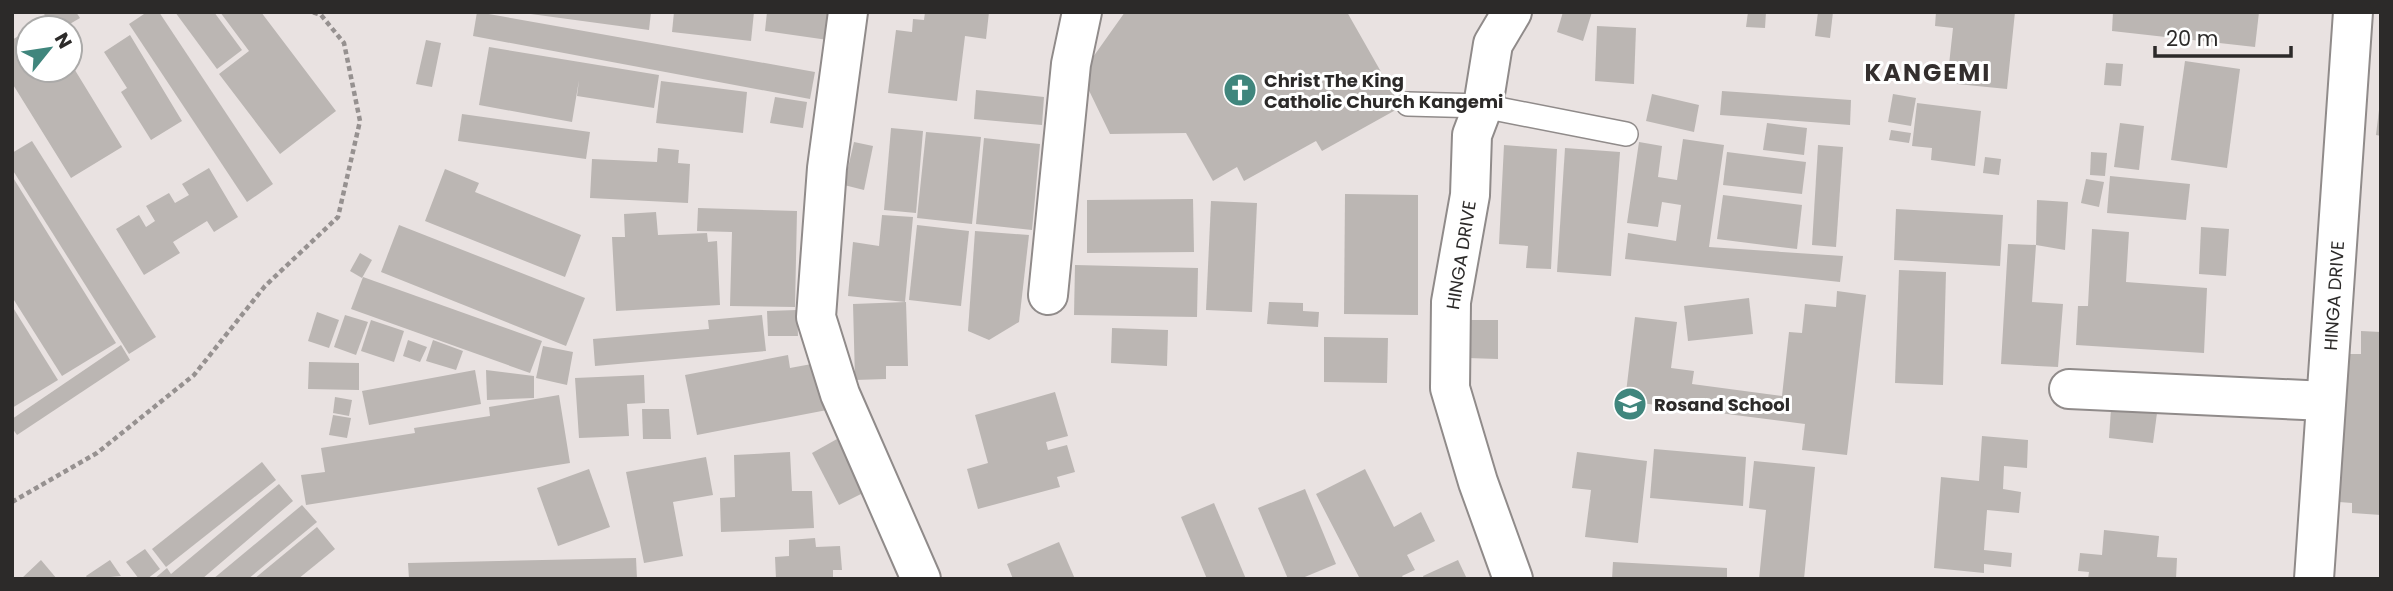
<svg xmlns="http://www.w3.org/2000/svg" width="2393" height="591" viewBox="0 0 2393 591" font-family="Poppins,sans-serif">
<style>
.building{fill:#bbb6b3}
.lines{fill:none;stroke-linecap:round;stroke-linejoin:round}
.lane-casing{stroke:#908b8a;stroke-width:26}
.street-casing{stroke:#908b8a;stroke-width:42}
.path{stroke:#969190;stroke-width:4.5;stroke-dasharray:5 3.5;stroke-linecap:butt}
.lane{stroke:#fff;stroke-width:23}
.street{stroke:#fff;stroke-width:38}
.labels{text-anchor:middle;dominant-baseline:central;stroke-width:6;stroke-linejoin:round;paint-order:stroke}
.poi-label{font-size:18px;font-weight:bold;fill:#2c2a29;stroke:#fff;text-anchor:start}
.street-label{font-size:18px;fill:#2c2a29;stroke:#fff}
.district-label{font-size:24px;font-weight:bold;letter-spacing:2px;fill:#342f2e;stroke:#fff}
</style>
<rect width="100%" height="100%" fill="#e9e2e1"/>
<!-- building -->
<g class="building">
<path d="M 43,12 L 76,12 L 80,18 L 63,28 L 52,28 Z"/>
<path d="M 147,12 L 159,12 L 273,184 L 247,202 L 129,24 Z"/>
<path d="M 175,12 L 214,12 L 242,50 L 217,69 Z"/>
<path d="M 220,12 L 261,12 L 336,111 L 280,154 L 219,74 L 249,51 Z"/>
<path d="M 477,12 L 815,72 L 810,99 L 473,36 Z"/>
<path d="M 516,12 L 651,12 L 649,30 Z"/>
<path d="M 674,12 L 754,12 L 751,41 L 672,32 Z"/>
<path d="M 767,12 L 832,12 L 828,40 L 765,31 Z"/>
<path d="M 925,12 L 989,12 L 986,39 L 965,36 L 957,101 L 888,93 L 896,30 L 912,32 L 913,19 L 924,20 Z"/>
<path d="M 1125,12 L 1347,12 L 1401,107 L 1322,151 L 1316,141 L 1244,181 L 1237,167 L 1213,181 L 1186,133 L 1110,134 L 1081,74 Z"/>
<path d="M 1563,12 L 1592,12 L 1583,41 L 1557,32 Z"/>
<path d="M 1748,12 L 1766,12 L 1765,28 L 1746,27 Z"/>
<path d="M 1818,12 L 1833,12 L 1830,38 L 1815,36 Z"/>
<path d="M 1936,12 L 2015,12 L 2007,89 L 1947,83 L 1953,28 L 1935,26 Z"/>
<path d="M 2113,12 L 2259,12 L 2255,47 L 2112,31 Z"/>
<path d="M 1597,26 L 1636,28 L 1634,84 L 1595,81 Z"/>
<path d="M 28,30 L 28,70 L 70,70 L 70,62 L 122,147 L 71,178 L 12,83 L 12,40 Z"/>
<path d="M 130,35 L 182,121 L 151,140 L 121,92 L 127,88 L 104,52 Z"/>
<path d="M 426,40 L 441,43 L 432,87 L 416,84 Z"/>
<path d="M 489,47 L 659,75 L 654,108 L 577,96 L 579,80 L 572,122 L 479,105 Z"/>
<path d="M 2185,61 L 2240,69 L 2227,168 L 2171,160 Z"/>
<path d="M 2106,63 L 2123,64 L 2121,86 L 2104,85 Z"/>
<path d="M 661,81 L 747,92 L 743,133 L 656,123 Z"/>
<path d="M 976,90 L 1044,97 L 1042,125 L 974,119 Z"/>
<path d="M 1722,91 L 1851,100 L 1850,125 L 1720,115 Z"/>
<path d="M 1652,94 L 1699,105 L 1694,132 L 1646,121 Z"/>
<path d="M 1893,94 L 1916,98 L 1911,126 L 1888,122 Z"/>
<path d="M 775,97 L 807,102 L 803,128 L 770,123 Z"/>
<path d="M 1917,103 L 1981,111 L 1975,166 L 1931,160 L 1932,148 L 1912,146 Z"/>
<path d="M 2379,110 L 2381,110 L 2381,136 L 2376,135 Z"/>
<path d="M 462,114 L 590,132 L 586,159 L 458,141 Z"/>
<path d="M 1767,123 L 1807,128 L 1804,155 L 1763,150 Z"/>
<path d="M 2120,123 L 2144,126 L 2139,170 L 2114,167 Z"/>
<path d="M 891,128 L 923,131 L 916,213 L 884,210 Z"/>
<path d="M 1891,130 L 1911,133 L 1909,143 L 1889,140 Z"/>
<path d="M 926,132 L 981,137 L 972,224 L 917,218 Z"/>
<path d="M 984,138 L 1040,144 L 1032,230 L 976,224 Z"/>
<path d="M 1683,139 L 1724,145 L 1709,247 L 1843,256 L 1840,282 L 1625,259 L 1628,233 L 1676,241 L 1681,205 L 1662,202 L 1658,227 L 1627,223 L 1639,142 L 1662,146 L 1658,177 L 1677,180 Z"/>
<path d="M 32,141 L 156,337 L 129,354 L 12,169 L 12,153 Z"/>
<path d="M 854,142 L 873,146 L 864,190 L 844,185 Z"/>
<path d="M 1504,145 L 1557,149 L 1551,269 L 1526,268 L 1528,246 L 1499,244 Z"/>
<path d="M 1818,145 L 1843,147 L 1836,247 L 1812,245 Z"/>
<path d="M 658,148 L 679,150 L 678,163 L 690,164 L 688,203 L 590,198 L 592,159 L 657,162 Z"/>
<path d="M 1565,148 L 1620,152 L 1611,276 L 1557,272 Z"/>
<path d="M 1727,152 L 1806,162 L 1802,194 L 1723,185 Z"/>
<path d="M 2091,152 L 2107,153 L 2105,176 L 2090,175 Z"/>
<path d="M 1985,157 L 2001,159 L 1999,175 L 1983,173 Z"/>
<path d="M 209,168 L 238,217 L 214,232 L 207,221 L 173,242 L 180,253 L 144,275 L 116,229 L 139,215 L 146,227 L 155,221 L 146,206 L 169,193 L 175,203 L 189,195 L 182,184 Z"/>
<path d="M 445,169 L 479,183 L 475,192 L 581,235 L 565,277 L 425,221 Z"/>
<path d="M 12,176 L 116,343 L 62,376 L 12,297 Z"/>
<path d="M 2110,176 L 2190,184 L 2186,220 L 2107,213 Z"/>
<path d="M 2086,179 L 2104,182 L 2099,207 L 2081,203 Z"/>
<path d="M 1345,194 L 1418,195 L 1418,315 L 1344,314 Z"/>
<path d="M 1723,195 L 1802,205 L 1797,249 L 1717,239 Z"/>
<path d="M 1193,199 L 1194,252 L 1087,253 L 1087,200 Z"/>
<path d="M 2037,200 L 2068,202 L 2065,250 L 2036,245 Z"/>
<path d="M 1211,201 L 1257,203 L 1252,312 L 1206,310 Z"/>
<path d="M 698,208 L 797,211 L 795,307 L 730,306 L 732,232 L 697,231 Z"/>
<path d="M 1896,209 L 2003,215 L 2000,266 L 1894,260 Z"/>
<path d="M 656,212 L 658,235 L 707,233 L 708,242 L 717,241 L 720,305 L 616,311 L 612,237 L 625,237 L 624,214 Z"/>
<path d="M 882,215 L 913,217 L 905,302 L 848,296 L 853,242 L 879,246 Z"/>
<path d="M 399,225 L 585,298 L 566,346 L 381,272 Z"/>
<path d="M 917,225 L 969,231 L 961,306 L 909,300 Z"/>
<path d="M 2201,227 L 2229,229 L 2226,276 L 2199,274 Z"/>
<path d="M 2092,229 L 2129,232 L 2126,282 L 2207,288 L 2204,353 L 2076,345 L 2078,306 L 2088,306 Z"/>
<path d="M 975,231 L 1029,235 L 1019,322 L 989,340 L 968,331 Z"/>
<path d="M 2008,244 L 2036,245 L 2032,302 L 2063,304 L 2058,367 L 2001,364 Z"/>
<path d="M 360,253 L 372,260 L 362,278 L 350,271 Z"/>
<path d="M 1075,265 L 1198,268 L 1197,317 L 1074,315 Z"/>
<path d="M 1899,270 L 1946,272 L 1943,385 L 1895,383 Z"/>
<path d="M 363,277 L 542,341 L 530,373 L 351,309 Z"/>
<path d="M 1837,291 L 1866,295 L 1847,455 L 1802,450 L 1805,424 L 1625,401 L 1635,317 L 1677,322 L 1671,368 L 1694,371 L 1692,384 L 1782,396 L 1789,332 L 1802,333 L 1805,304 L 1836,307 Z"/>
<path d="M 1749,298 L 1753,334 L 1688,341 L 1684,306 Z"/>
<path d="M 906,302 L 908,366 L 886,366 L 886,379 L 855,380 L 853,304 Z"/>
<path d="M 1269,302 L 1303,303 L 1303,311 L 1319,312 L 1318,327 L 1267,324 Z"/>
<path d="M 12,306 L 58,380 L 12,408 Z"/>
<path d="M 797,310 L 798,336 L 768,336 L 767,311 Z"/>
<path d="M 317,312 L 339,320 L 329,348 L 308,341 Z"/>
<path d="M 345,315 L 368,322 L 356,355 L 334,347 Z"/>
<path d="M 762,315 L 766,351 L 595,366 L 593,339 L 709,329 L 708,320 Z"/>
<path d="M 371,320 L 404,331 L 394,362 L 361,351 Z"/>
<path d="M 1467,320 L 1498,320 L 1498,359 L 1467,358 Z"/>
<path d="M 1112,328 L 1168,330 L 1167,366 L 1111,363 Z"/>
<path d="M 2361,331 L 2381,332 L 2381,515 L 2352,513 L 2352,503 L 2339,502 L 2345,354 L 2361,354 Z"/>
<path d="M 1324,337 L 1388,338 L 1387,383 L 1324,382 Z"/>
<path d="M 408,340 L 427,347 L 420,362 L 403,356 Z"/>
<path d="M 433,340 L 463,351 L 456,370 L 426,361 Z"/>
<path d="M 121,345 L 130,360 L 17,435 L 12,428 L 12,419 Z"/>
<path d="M 543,346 L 573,352 L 567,385 L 536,378 Z"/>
<path d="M 788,355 L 790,368 L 817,363 L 827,410 L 697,435 L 685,375 Z"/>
<path d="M 309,362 L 359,363 L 359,390 L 308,389 Z"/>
<path d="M 475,370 L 481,404 L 369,425 L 362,391 Z"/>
<path d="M 486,370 L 534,376 L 534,398 L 487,400 Z"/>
<path d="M 644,375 L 645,403 L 627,404 L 629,436 L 579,438 L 575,378 Z"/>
<path d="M 1055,392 L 1068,436 L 1046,442 L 1048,450 L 1067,445 L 1075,472 L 1057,477 L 1060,487 L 978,509 L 967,469 L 988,463 L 975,415 Z"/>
<path d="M 559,395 L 570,463 L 306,505 L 301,475 L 325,472 L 321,448 L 415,433 L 414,428 L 490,416 L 489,407 Z"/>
<path d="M 335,397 L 352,400 L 349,416 L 333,413 Z"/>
<path d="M 642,409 L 669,409 L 671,439 L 643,439 Z"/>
<path d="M 2111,409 L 2157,413 L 2153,443 L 2109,438 Z"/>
<path d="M 333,415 L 351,418 L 347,438 L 329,435 Z"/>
<path d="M 1982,436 L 2028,440 L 2027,468 L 2004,466 L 2003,489 L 2021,492 L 2019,513 L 1987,510 L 1984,550 L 2012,553 L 2011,567 L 1984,564 L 1984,573 L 1934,568 L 1941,477 L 1979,481 Z"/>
<path d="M 837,439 L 865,492 L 839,505 L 812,453 Z"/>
<path d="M 1654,449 L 1746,457 L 1743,506 L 1650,498 Z"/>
<path d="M 790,452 L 792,491 L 812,491 L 814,528 L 721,532 L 720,498 L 735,497 L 734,455 Z"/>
<path d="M 1577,452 L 1647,461 L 1638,543 L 1585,537 L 1591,490 L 1572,488 Z"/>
<path d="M 706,457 L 713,495 L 673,502 L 683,556 L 644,563 L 626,472 Z"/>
<path d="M 1754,461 L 1815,467 L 1804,579 L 1759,579 L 1766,510 L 1749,508 Z"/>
<path d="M 262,462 L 276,480 L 166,567 L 152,549 Z"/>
<path d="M 589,469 L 610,527 L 558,546 L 537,488 Z"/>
<path d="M 1365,469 L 1394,527 L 1421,512 L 1435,541 L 1407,555 L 1415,570 L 1402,576 L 1404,579 L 1360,579 L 1316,494 Z"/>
<path d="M 279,484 L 293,501 L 202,579 L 154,579 L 167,568 L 171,574 Z"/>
<path d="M 1305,489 L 1336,564 L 1300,579 L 1288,579 L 1258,508 Z"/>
<path d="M 1214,503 L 1246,579 L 1207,579 L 1181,517 Z"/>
<path d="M 302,505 L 317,522 L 248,579 L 213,579 Z"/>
<path d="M 317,527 L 335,549 L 298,579 L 254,579 Z"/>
<path d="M 2104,530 L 2159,536 L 2157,557 L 2177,558 L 2176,579 L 2088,579 L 2089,572 L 2078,571 L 2080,553 L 2102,555 Z"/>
<path d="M 815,538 L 816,547 L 840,546 L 842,570 L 833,570 L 833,579 L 776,579 L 775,557 L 789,556 L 789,540 Z"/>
<path d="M 1059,542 L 1075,579 L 1013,579 L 1007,564 Z"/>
<path d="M 145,549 L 160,569 L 147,579 L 139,579 L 126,562 Z"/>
<path d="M 636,558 L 637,579 L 409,579 L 408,563 Z"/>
<path d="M 41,560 L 57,579 L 21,579 Z"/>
<path d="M 110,560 L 121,576 L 88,579 L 86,576 Z"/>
<path d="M 1458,560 L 1467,579 L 1424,579 L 1423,576 Z"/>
<path d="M 1613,562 L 1727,568 L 1727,579 L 1612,579 Z"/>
</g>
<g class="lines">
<defs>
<path id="lane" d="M 1408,104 L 1483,106 L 1626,134"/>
<g id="street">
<path d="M 848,12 L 827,168 L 816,317 L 840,394 L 921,579"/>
<path d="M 1512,12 L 1493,44 L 1483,106 L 1472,135 L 1470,195 L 1451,302 L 1450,388 L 1478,482 L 1513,579"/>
<path d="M 1048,295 L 1071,64 L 1082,12"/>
<path d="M 2069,389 L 2326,401"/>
<path id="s1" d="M 2314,579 L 2353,12"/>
</g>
</defs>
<!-- lane casing -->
<use href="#lane" class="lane-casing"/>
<!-- street casing -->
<use href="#street" class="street-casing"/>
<!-- path -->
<path class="path" d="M 12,502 L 97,453 L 194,375 L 265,286 L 338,217 L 360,121 L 344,43 L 321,15 L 312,12"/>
<!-- lane -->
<use href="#lane" class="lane"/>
<!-- street -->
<use href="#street" class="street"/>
</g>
<!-- icons -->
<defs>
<symbol id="church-disc" viewBox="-11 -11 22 22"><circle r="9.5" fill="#40867d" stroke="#fff"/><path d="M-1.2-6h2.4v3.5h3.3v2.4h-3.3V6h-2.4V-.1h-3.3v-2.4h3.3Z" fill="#fff"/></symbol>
<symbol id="school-disc" viewBox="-11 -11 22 22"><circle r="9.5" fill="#40867d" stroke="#fff"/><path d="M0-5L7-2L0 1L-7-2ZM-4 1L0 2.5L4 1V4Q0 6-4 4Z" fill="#fff"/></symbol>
</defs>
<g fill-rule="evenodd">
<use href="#church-disc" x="1221" y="71" width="38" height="38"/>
<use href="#school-disc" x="1611" y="385" width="38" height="38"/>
</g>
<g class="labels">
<!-- poi labels -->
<g class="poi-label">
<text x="1264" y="80">Christ The King<tspan x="1264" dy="21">Catholic Church Kangemi</tspan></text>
<text x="1654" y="404">Rosand School</text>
</g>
<!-- street labels -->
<g class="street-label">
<text transform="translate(1461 255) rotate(-81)">HINGA DRIVE</text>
<text stroke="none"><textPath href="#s1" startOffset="284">HINGA DRIVE</textPath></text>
</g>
<!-- district labels -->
<g class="district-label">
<text x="1928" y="72">KANGEMI</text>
</g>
</g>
<!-- border -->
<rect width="2393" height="591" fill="none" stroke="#2c2a29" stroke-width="28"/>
<!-- north arrow -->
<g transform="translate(49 49) rotate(60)"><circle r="33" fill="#ffffff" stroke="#abaaa9" stroke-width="2"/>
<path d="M0-5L12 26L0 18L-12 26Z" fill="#40867d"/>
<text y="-10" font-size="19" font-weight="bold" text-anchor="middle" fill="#2c2a29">N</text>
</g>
<!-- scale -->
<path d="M2155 46v10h136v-10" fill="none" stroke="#2c2a29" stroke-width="3.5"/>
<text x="2166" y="46" font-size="21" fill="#2c2a29" stroke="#ffffff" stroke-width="5" paint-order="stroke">20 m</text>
</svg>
